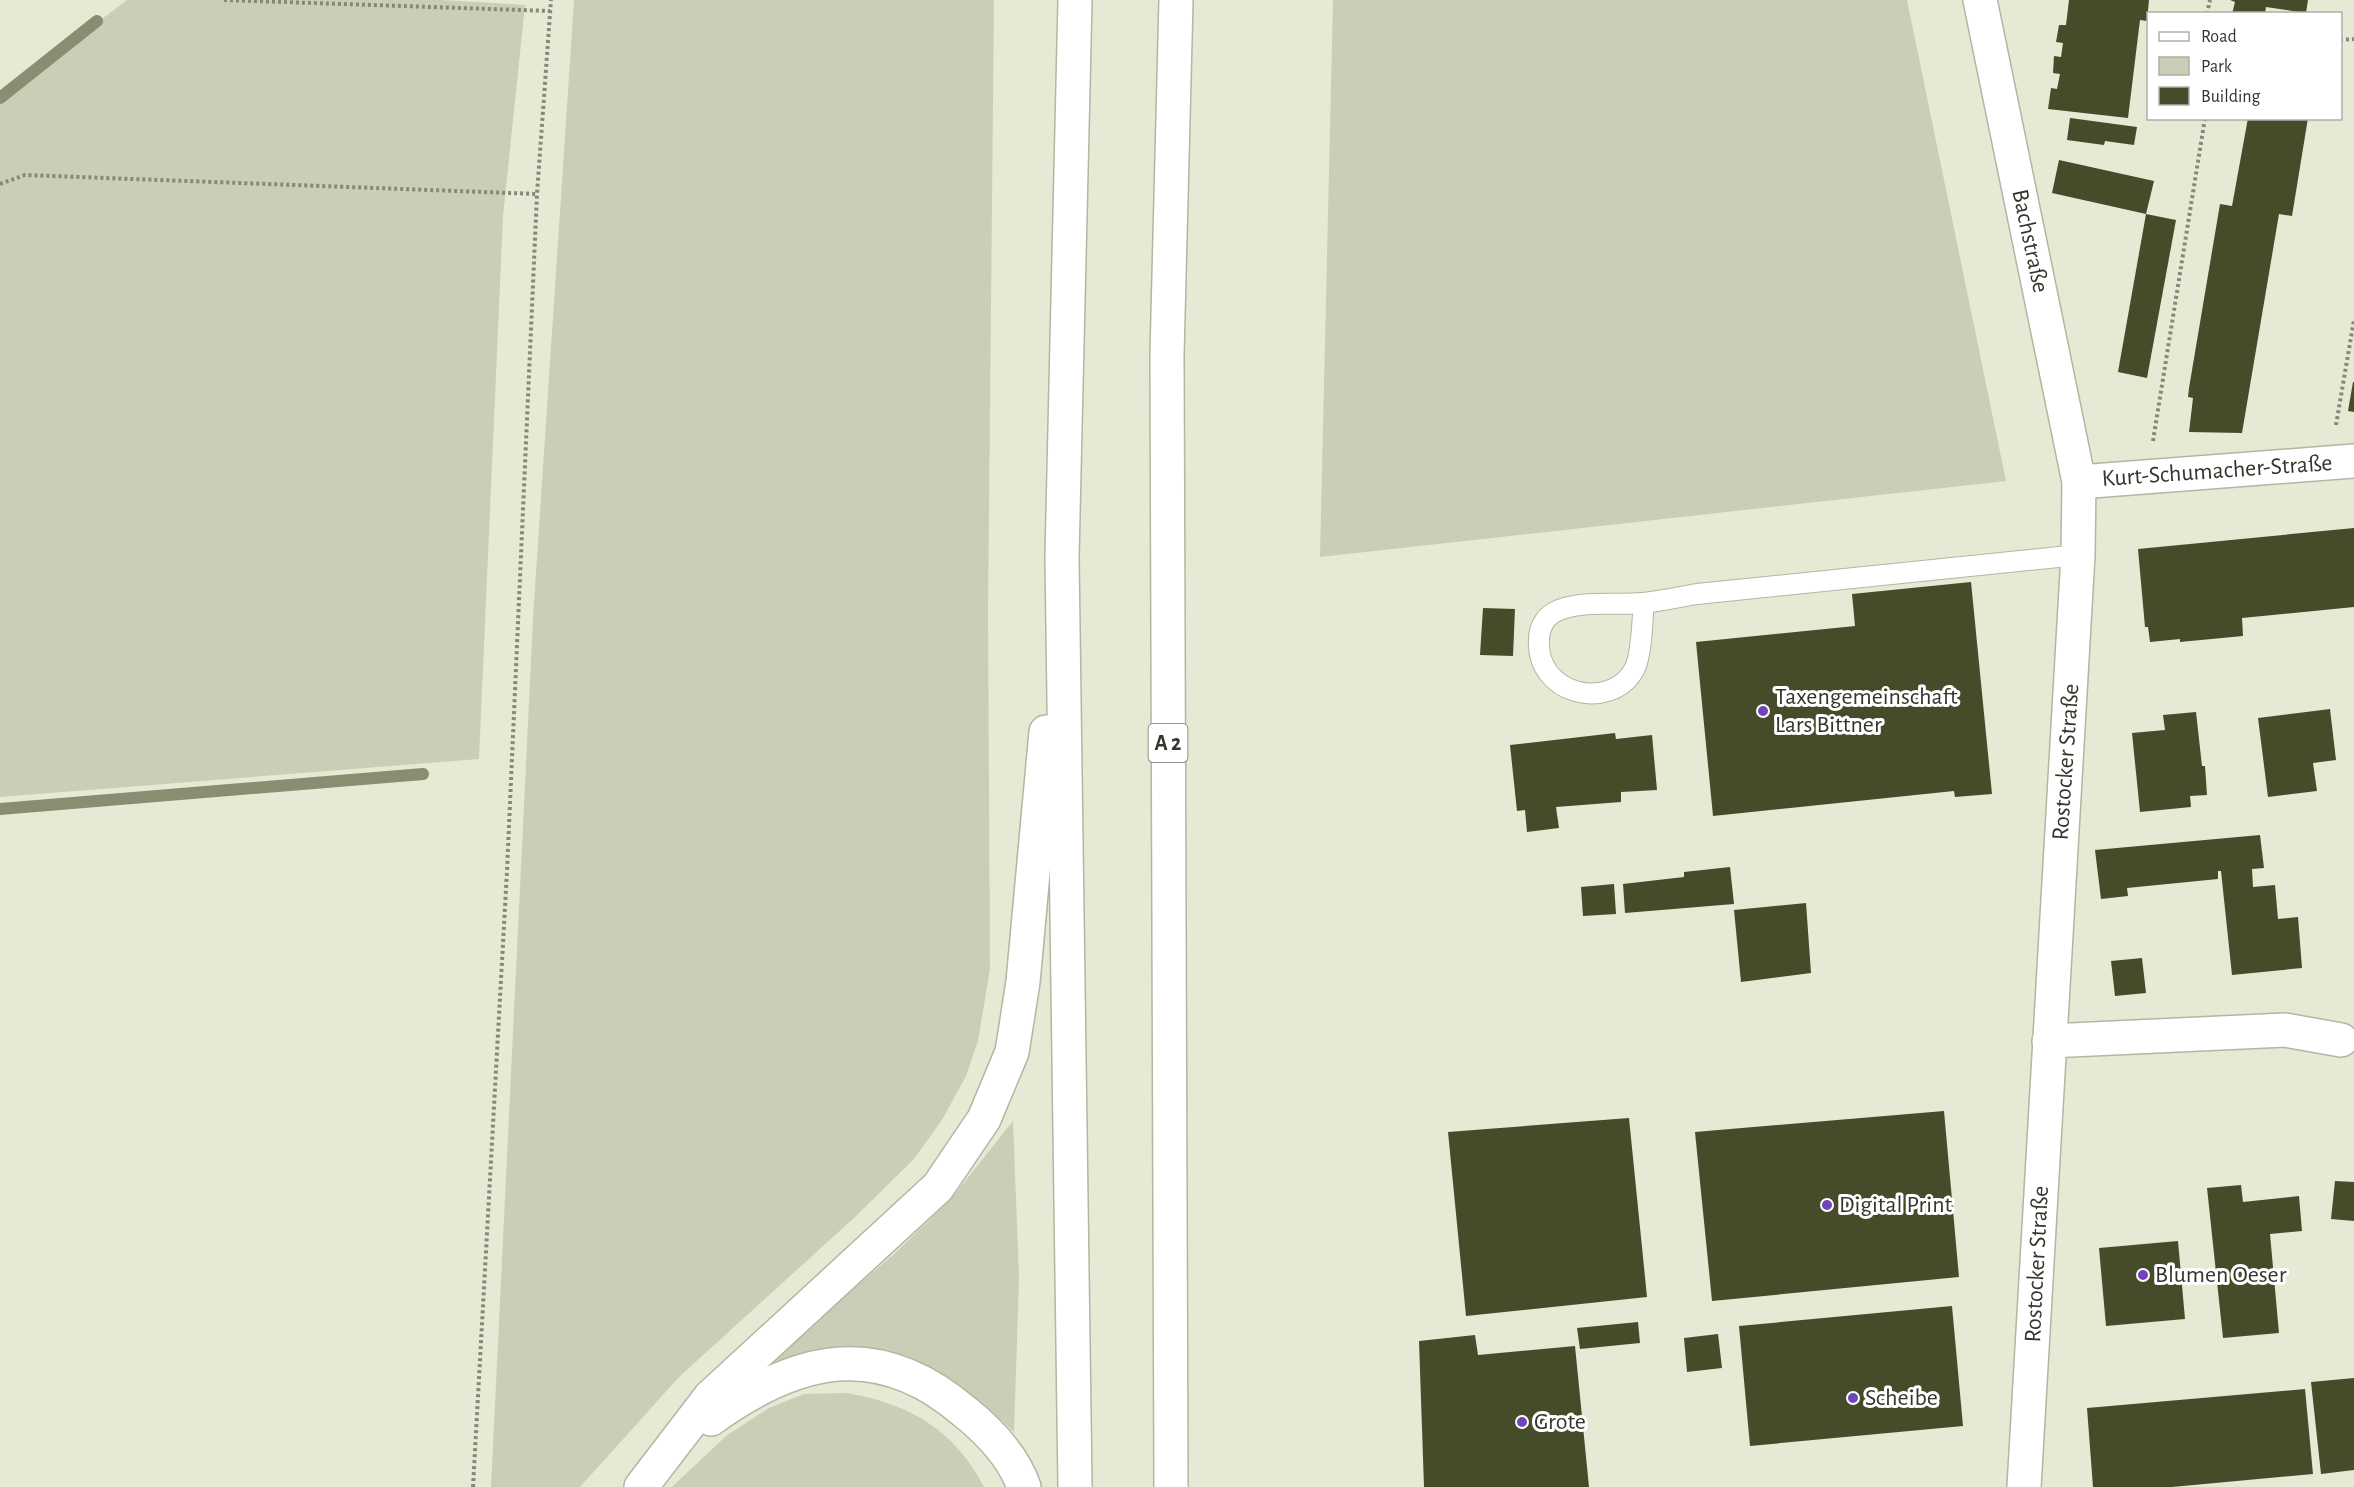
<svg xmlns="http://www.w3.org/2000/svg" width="2354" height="1487" viewBox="0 0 2354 1487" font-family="'Alegreya Sans',sans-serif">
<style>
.green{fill:#c9ceb6}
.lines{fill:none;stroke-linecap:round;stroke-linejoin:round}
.stream{stroke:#888e71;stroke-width:12}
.building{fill:#464c2a}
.lane-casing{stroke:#b2b6a2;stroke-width:22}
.street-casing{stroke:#b2b6a2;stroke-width:36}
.highway-casing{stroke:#b2b6a2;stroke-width:36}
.path{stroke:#86897a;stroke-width:4;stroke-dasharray:3 3;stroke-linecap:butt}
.lane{stroke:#fff;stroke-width:20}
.street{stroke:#fff;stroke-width:33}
.highway{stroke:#fff;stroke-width:33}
.poi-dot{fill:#7144bc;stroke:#fff;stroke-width:2}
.labels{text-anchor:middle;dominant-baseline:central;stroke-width:6;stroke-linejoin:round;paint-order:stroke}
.shield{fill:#fff;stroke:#71726c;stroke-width:1.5}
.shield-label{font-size:22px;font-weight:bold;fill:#34362d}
.street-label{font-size:24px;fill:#34362d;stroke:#fff}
.poi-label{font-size:24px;fill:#34362d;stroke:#fff;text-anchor:start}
</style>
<rect width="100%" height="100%" fill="#e5ead4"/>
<!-- green -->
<g class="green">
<path d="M 127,0 L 442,0 L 525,5 L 503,216 L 479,759 L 0,797 L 0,96 Z"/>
<path d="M 574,0 L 994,0 L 988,611 L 990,969 L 978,1041 L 966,1076 L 942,1120 L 914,1159 L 855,1217 L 679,1377 L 580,1487 L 491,1487 L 533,619 Z"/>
<path d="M 1333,0 L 1907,0 L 2006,481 L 1320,557 Z"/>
<path d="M 1013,1121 L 1019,1278 L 1014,1432 C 933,1357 874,1326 764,1365 L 892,1256 L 950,1200 Z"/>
<path d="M 847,1393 C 909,1404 954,1429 984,1487 L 672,1487 L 726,1436 L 769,1408 L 804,1394 Z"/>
</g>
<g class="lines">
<!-- stream -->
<g class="stream">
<path d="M 0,98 L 97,21"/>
<path d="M 0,809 L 423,774"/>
</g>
</g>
<!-- building -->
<g class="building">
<path d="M 2069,0 L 2149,0 L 2147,21 L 2140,20 L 2128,118 L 2048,109 L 2051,88 L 2057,89 L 2060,74 L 2053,73 L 2054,56 L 2061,57 L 2063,43 L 2056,42 L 2059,25 L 2066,25 Z"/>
<path d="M 2230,0 L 2308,0 L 2306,13 L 2266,7 L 2265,14 L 2232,14 L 2235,2 Z"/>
<path d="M 2070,118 L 2137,127 L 2134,145 L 2105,141 L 2104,145 L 2067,140 Z"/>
<path d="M 2248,118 L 2308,118 L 2292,216 L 2279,214 L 2242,433 L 2189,432 L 2193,398 L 2188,397 L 2189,388 L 2220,204 L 2232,206 Z"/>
<path d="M 2059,160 L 2154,181 L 2146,214 L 2052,193 Z"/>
<path d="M 2146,214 L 2176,220 L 2147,378 L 2118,372 Z"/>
<path d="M 2353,382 L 2354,382 L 2354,412 L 2348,411 Z"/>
<path d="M 2354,528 L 2354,607 L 2242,618 L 2243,636 L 2180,642 L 2180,639 L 2150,642 L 2148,627 L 2145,627 L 2138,549 Z"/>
<path d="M 1971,582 L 1992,794 L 1955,797 L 1954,791 L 1713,816 L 1696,642 L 1855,626 L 1852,594 Z"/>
<path d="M 1483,608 L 1515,609 L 1513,656 L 1480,655 Z"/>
<path d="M 2330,709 L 2336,760 L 2313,763 L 2317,791 L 2268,797 L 2258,718 Z"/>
<path d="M 2196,712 L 2202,766 L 2205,766 L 2207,795 L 2190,796 L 2191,807 L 2140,812 L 2132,733 L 2165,730 L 2163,715 Z"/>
<path d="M 1615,733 L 1616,739 L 1652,735 L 1657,790 L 1621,792 L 1621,802 L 1556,807 L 1559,828 L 1527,832 L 1525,810 L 1517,811 L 1510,745 Z"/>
<path d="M 2260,835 L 2264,868 L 2252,869 L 2253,887 L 2275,885 L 2278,919 L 2298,917 L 2302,968 L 2232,975 L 2221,871 L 2218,871 L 2218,879 L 2127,888 L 2128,896 L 2101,899 L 2095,850 Z"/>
<path d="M 1730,867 L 1734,904 L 1625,913 L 1623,884 L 1684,877 L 1684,872 Z"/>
<path d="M 1614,884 L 1616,914 L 1583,916 L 1581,887 Z"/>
<path d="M 1806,903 L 1811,973 L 1741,982 L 1734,910 Z"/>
<path d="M 2142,958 L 2146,993 L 2115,996 L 2111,961 Z"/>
<path d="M 1944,1111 L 1959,1277 L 1712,1301 L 1695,1132 Z"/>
<path d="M 1629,1118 L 1647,1297 L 1466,1316 L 1448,1132 Z"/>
<path d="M 2335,1181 L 2354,1182 L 2354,1221 L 2331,1219 Z"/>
<path d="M 2241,1185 L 2243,1202 L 2299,1196 L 2302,1231 L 2270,1234 L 2279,1333 L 2223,1338 L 2207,1188 Z"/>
<path d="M 2178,1241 L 2185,1319 L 2106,1326 L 2099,1248 Z"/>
<path d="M 1952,1306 L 1963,1426 L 1750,1446 L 1739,1326 Z"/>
<path d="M 1638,1322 L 1640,1343 L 1580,1349 L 1577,1328 Z"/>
<path d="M 1718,1334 L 1722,1368 L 1687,1372 L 1684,1338 Z"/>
<path d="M 1475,1335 L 1478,1355 L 1575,1346 L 1589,1487 L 1424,1487 L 1419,1341 Z"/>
<path d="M 2354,1378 L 2354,1470 L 2321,1474 L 2311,1382 Z"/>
<path d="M 2305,1389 L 2313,1474 L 2172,1487 L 2093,1487 L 2087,1408 Z"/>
</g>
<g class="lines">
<defs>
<path id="lane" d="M 1644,603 C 1642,620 1642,656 1634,670 C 1610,712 1535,695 1539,639 C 1539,630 1544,618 1553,613 C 1578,599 1615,606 1643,603 C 1661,601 1679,597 1697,594 L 2078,555"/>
<g id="street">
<path d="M 1980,0 L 2079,482 L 2078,555 L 2024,1487"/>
<path d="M 2079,482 L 2354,461"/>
<path d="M 2049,1041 L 2285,1030 L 2341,1040"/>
</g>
<g id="highway">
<path d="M 711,1419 C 797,1357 878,1337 965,1412 C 990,1432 1013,1456 1024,1487"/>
<path d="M 641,1487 L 710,1397 L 938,1187 L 984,1119 L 1012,1052 L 1023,982 L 1046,732"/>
<path d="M 1075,1487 L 1062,557 L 1075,0"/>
<path d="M 1171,1487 L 1167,355 L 1176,0"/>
</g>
</defs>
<!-- lane casing -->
<use href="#lane" class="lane-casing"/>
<!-- street casing -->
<use href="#street" class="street-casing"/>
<!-- highway casing -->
<use href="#highway" class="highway-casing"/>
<!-- path -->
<g class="path">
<path d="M 224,0 L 550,11"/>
<path d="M 2207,14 L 2210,0"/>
<path d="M 2340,40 L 2354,39"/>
<path d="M 0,184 L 25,175 L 537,194"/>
<path d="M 2336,425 L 2354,320"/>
<path d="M 2153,441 L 2205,118"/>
<path d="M 473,1487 L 507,871 L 537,194 L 551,0"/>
</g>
<!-- lane -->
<use href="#lane" class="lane"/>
<!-- street -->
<use href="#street" class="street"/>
<!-- highway -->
<use href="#highway" class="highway"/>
</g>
<!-- markers -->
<g class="poi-dot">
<circle cx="1763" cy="711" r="6"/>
<circle cx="1827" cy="1205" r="6"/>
<circle cx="2143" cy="1275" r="6"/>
<circle cx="1853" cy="1398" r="6"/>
<circle cx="1522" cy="1422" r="6"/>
</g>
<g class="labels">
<!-- shield labels -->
<rect class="shield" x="1148.5" y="724" width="39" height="38" rx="4.5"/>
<g class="shield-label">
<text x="1168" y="743">A 2</text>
</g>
<!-- street labels -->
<g class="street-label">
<text transform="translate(2030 241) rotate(78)">Bachstraße</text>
<text transform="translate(2217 471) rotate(-4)">Kurt-Schumacher-Straße</text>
<text transform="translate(2066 762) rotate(-86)">Rostocker Straße</text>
<text transform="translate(2037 1264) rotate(-87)">Rostocker Straße</text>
</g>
<!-- poi labels -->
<g class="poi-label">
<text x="1775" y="697">Taxengemeinschaft<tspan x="1775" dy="28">Lars Bittner</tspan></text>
<text x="1839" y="1205">Digital Print</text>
<text x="2155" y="1275">Blumen Oeser</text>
<text x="1865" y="1398">Scheibe</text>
<text x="1534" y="1422">Grote</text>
</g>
</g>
<!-- legend -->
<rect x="2147" y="12" width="195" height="108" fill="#ffffff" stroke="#aeafab" stroke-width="1.5"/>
<rect x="2159" y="32" width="30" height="9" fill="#ffffff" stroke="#aeafab" stroke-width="1.5"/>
<text x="2201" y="42" font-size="18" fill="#34362d">Road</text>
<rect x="2159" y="57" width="30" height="18" fill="#c9ceb6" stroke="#aeafab" stroke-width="1.5"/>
<text x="2201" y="72" font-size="18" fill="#34362d">Park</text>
<rect x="2159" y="87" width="30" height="18" fill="#464c2a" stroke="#aeafab" stroke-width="1.5"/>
<text x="2201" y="102" font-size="18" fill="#34362d">Building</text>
</svg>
